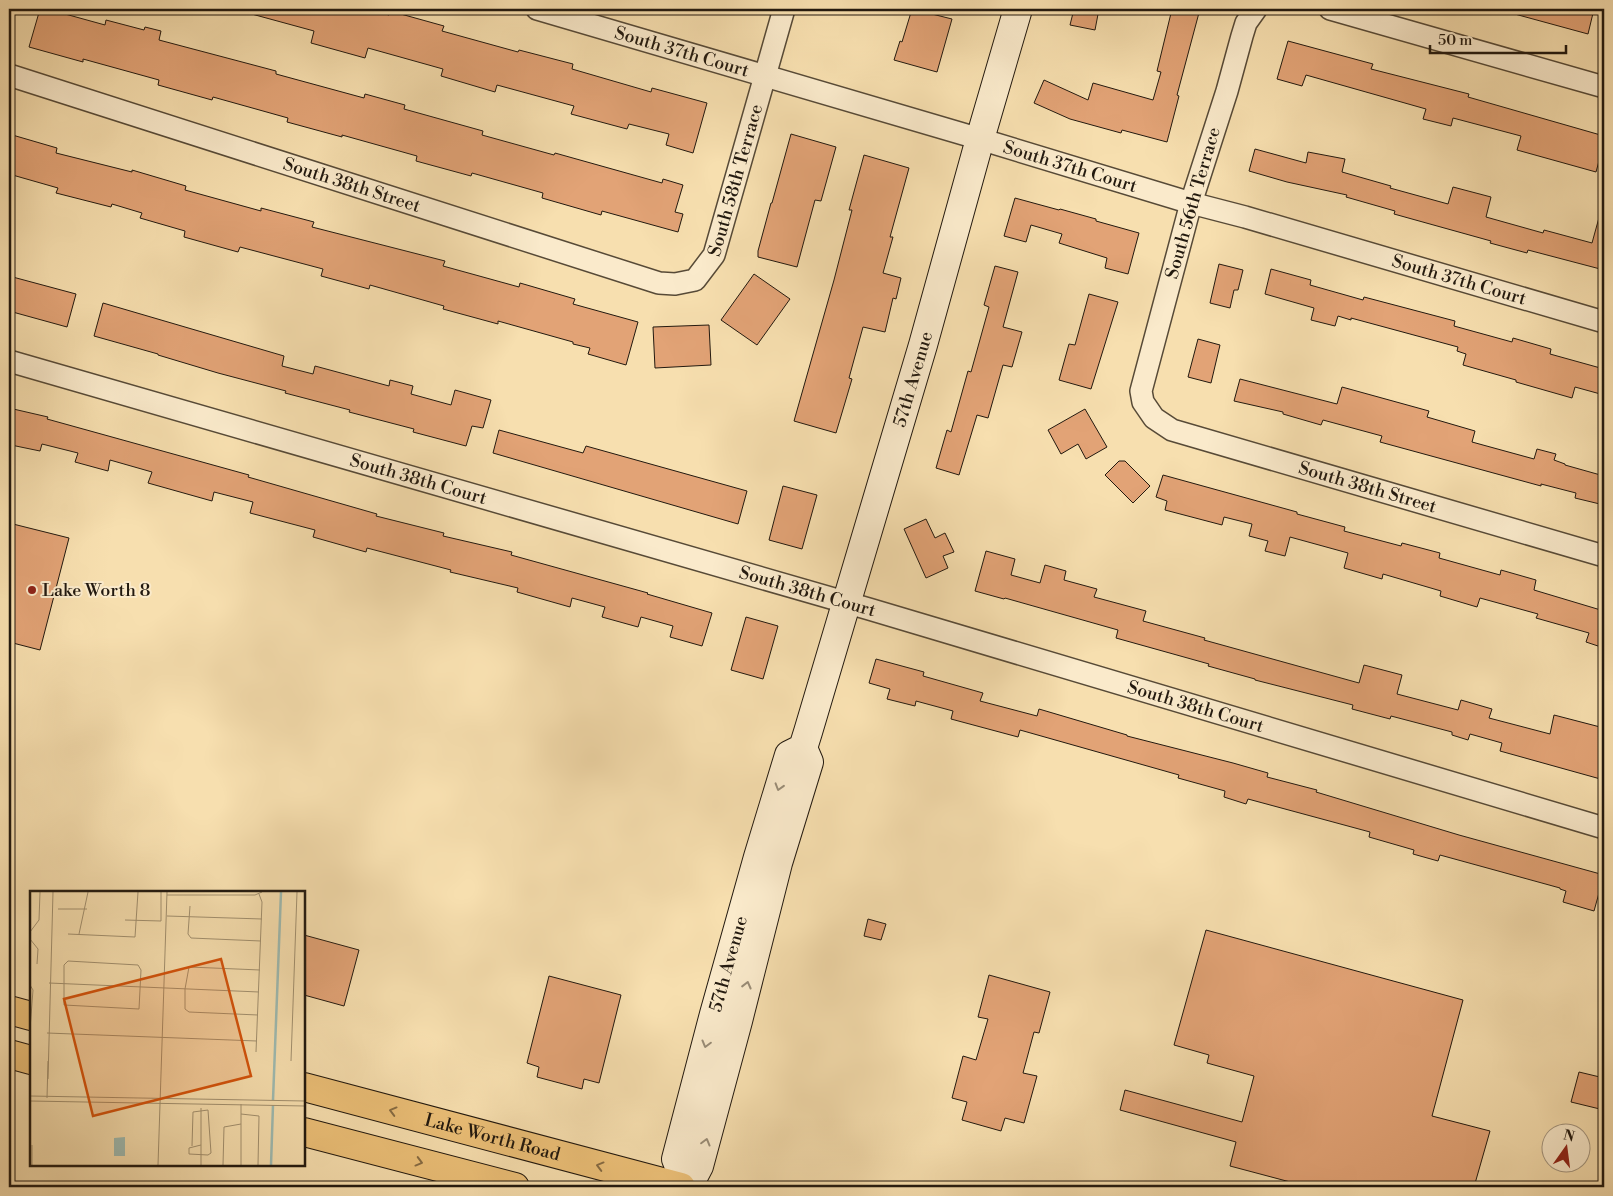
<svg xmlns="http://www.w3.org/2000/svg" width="1613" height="1196" viewBox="0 0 1613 1196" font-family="'Libre Bodoni',serif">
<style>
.building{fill:#e2a376;stroke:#22190f}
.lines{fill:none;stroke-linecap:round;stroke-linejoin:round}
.street-casing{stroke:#574a37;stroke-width:24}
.secondary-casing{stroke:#22190f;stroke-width:30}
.primary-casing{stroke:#22190f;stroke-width:30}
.street{stroke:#faeacb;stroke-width:21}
.secondary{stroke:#faeacb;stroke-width:28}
.primary{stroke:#ecc078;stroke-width:28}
.oneway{stroke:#998c76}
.oneway2{stroke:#876c44}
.poi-dot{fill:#8f2418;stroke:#faeacb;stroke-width:2}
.labels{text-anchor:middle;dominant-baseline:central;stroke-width:4;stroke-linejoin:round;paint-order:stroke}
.street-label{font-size:18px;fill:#22190f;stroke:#faeacb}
.poi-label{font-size:18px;fill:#22190f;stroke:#faeacb;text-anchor:start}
.inset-river{fill:none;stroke:#9ebbb2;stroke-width:2.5}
.inset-road{fill:none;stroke:#a2906f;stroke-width:1}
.view{fill:#d4530c;fill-opacity:0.15;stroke:#d4530c;stroke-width:2.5}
.inset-edge{fill:none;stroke:#22190f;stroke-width:2.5}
</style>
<rect width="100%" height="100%" fill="#f7dfaf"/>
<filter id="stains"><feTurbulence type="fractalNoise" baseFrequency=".004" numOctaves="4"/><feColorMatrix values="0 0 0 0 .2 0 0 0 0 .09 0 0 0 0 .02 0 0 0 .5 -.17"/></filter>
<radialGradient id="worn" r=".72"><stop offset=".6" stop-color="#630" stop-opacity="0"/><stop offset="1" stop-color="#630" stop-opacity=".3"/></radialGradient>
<!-- building -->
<g class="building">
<path d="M 40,9 L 47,9 L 105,25 L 106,20 L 144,30 L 145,27 L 161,31 L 159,40 L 276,71 L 276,74 L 364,98 L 365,94 L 405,105 L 404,109 L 483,131 L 482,135 L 554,155 L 555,153 L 662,183 L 663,179 L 683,185 L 675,212 L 683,214 L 678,232 L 602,211 L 601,215 L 542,198 L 543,193 L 472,173 L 471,176 L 416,161 L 417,156 L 342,135 L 342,137 L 287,122 L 288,118 L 213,97 L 212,100 L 158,85 L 159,80 L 83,59 L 83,62 L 29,47 Z"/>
<path d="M 249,9 L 368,9 L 389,15 L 390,11 L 444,26 L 442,31 L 518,52 L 519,50 L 573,64 L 572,69 L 651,92 L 652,88 L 707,103 L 693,153 L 666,145 L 669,134 L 629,124 L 627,129 L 571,114 L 574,106 L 497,85 L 495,92 L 441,76 L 443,69 L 368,48 L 365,58 L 311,43 L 314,31 L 248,13 Z"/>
<path d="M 912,9 L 952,19 L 937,72 L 894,60 L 900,41 L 902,42 Z"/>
<path d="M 1074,9 L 1099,9 L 1095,30 L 1070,25 Z"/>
<path d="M 1172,9 L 1200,9 L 1177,95 L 1179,96 L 1167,142 L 1122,130 L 1121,133 L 1070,119 L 1034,103 L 1044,80 L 1088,100 L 1093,83 L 1153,100 L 1161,72 L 1157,71 Z"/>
<path d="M 1512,9 L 1594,9 L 1588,34 L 1511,13 Z"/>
<path d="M 1288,41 L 1373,64 L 1371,69 L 1469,94 L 1468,97 L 1604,136 L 1604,143 L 1596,172 L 1517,150 L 1521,136 L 1453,118 L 1451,126 L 1423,119 L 1426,109 L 1306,75 L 1302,86 L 1277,79 Z"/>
<path d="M 9,134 L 57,148 L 56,153 L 132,172 L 132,170 L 186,186 L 185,190 L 261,211 L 261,208 L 314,222 L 312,227 L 445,261 L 443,266 L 519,287 L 520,283 L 575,299 L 573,304 L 638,322 L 626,365 L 588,354 L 590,348 L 573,344 L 573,342 L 498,321 L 498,324 L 443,309 L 444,306 L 370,285 L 369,289 L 321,276 L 323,269 L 240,247 L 238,252 L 184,237 L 185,231 L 140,218 L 142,213 L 112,204 L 111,207 L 56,193 L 58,188 L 9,174 Z"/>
<path d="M 791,134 L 836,147 L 821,201 L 815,200 L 797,267 L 758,257 L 758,251 L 771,203 L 772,203 Z"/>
<path d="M 1255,149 L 1306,163 L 1308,152 L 1345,159 L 1342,172 L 1391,186 L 1390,188 L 1448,204 L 1453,187 L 1491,197 L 1486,217 L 1543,233 L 1544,230 L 1592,243 L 1600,214 L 1604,215 L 1604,270 L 1528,250 L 1527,253 L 1490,243 L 1491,241 L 1394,214 L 1395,211 L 1346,197 L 1347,195 L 1287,182 L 1249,171 Z"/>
<path d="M 864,155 L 909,168 L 890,237 L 893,237 L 883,273 L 901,278 L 896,299 L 893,298 L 885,332 L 863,327 L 849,378 L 852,379 L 836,433 L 794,421 L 834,280 L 852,210 L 849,210 Z"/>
<path d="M 1015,198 L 1059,210 L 1060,209 L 1096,219 L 1096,221 L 1139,233 L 1128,274 L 1105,268 L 1107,258 L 1059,243 L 1062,234 L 1031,225 L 1026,242 L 1004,236 Z"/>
<path d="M 1219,264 L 1243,270 L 1238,290 L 1234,290 L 1230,308 L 1210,303 Z"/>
<path d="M 995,266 L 1018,272 L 1003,327 L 1022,332 L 1012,367 L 1003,365 L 988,418 L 977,415 L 959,475 L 936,468 L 947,430 L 951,432 L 968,371 L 971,372 L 989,307 L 984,305 Z"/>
<path d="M 1271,269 L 1311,280 L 1310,285 L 1363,300 L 1364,297 L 1455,321 L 1454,326 L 1512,342 L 1513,338 L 1551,349 L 1550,354 L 1604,369 L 1604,395 L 1575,387 L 1572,398 L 1516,382 L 1516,380 L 1463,365 L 1466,354 L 1457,351 L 1458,347 L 1351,318 L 1351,320 L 1338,316 L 1335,326 L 1311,320 L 1314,308 L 1265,294 Z"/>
<path d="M 754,274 L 790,299 L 757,345 L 721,320 Z"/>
<path d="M 9,276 L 76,294 L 67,327 L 9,311 Z"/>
<path d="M 1089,294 L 1118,302 L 1091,389 L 1059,380 L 1069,344 L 1075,345 Z"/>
<path d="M 103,303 L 284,356 L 282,366 L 313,374 L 315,366 L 389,386 L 390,380 L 413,386 L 411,394 L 451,405 L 455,390 L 491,400 L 483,428 L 472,426 L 466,446 L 413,432 L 414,429 L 349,412 L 350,410 L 285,393 L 286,391 L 218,373 L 158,355 L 158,354 L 94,336 Z"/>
<path d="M 709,325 L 711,365 L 655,368 L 653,327 Z"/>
<path d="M 1198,339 L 1220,345 L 1211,383 L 1188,377 Z"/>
<path d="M 1240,379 L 1337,404 L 1342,387 L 1429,411 L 1427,417 L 1475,431 L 1472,442 L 1534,459 L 1537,449 L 1556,454 L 1554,460 L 1565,464 L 1565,465 L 1604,476 L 1604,505 L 1575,498 L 1576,493 L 1541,484 L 1541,486 L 1380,442 L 1382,436 L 1323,420 L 1321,425 L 1283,414 L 1283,412 L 1234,401 Z"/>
<path d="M 9,408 L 48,417 L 47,419 L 249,475 L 248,477 L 377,514 L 376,516 L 444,533 L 443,536 L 512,552 L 511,555 L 648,593 L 647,594 L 712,613 L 702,646 L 670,637 L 673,626 L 641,617 L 638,627 L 602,617 L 605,607 L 572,598 L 570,607 L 517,592 L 518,588 L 450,572 L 451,570 L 367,548 L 366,552 L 313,537 L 315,530 L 250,513 L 253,502 L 214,492 L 212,501 L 148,483 L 152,472 L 110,460 L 108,471 L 75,462 L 78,453 L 42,444 L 40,451 L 11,445 L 13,434 L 9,433 Z"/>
<path d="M 1085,409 L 1107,447 L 1086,459 L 1078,444 L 1061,454 L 1048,430 Z"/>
<path d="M 499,430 L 583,453 L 586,446 L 747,491 L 738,524 L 493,453 Z"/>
<path d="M 1119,461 L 1125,461 L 1150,486 L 1133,503 L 1105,475 Z"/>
<path d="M 1163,475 L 1297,512 L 1297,514 L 1345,527 L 1344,531 L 1401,546 L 1402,543 L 1440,553 L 1439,558 L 1500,575 L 1501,570 L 1536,580 L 1534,590 L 1604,611 L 1604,648 L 1586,642 L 1589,633 L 1536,618 L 1538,614 L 1480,598 L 1477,607 L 1440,596 L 1441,591 L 1383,574 L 1382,579 L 1344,568 L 1348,553 L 1290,537 L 1285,556 L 1265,551 L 1268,541 L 1249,536 L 1252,524 L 1224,517 L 1222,525 L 1165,510 L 1167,501 L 1156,497 Z"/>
<path d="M 783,486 L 817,495 L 802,549 L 769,540 Z"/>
<path d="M 926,519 L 935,538 L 945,533 L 954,552 L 943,556 L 948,568 L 926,578 L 904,529 Z"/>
<path d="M 9,523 L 69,538 L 40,650 L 9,642 Z"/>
<path d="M 986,551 L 1015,559 L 1011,575 L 1040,583 L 1045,565 L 1066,571 L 1064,580 L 1097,589 L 1094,597 L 1146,611 L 1143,621 L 1205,638 L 1204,640 L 1359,683 L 1364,665 L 1402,675 L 1397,694 L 1458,710 L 1461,700 L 1492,709 L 1489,718 L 1550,734 L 1554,715 L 1604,728 L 1604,780 L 1500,751 L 1502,743 L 1470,734 L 1468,740 L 1452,735 L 1452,732 L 1391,716 L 1390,719 L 1352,709 L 1353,705 L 1255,680 L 1255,679 L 1208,666 L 1209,664 L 1116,638 L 1118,630 L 1005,598 L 1004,599 L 975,591 Z"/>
<path d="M 746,617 L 778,626 L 763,679 L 731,670 Z"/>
<path d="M 876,659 L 924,672 L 923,676 L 983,693 L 980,701 L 1037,716 L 1039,709 L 1127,735 L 1127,736 L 1233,763 L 1268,773 L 1267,777 L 1317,790 L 1316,792 L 1459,835 L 1604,875 L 1594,911 L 1563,902 L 1566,891 L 1560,889 L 1560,888 L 1440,855 L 1438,861 L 1413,854 L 1414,850 L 1369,837 L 1370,832 L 1248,799 L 1246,804 L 1224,797 L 1225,791 L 1178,778 L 1179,775 L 1020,730 L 1018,737 L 951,719 L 953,711 L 916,701 L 915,706 L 887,699 L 890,689 L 869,683 Z"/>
<path d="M 868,919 L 886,924 L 881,940 L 864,936 Z"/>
<path d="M 1206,930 L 1463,1000 L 1432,1116 L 1490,1131 L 1474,1187 L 1309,1187 L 1230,1166 L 1236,1142 L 1120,1110 L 1125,1090 L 1242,1122 L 1254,1076 L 1207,1063 L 1209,1055 L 1174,1045 Z"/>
<path d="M 304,935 L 359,950 L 344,1006 L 304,995 Z"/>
<path d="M 989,975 L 1050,992 L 1039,1033 L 1034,1032 L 1023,1073 L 1037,1076 L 1024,1123 L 1005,1118 L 1001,1131 L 962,1120 L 967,1102 L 952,1098 L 963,1056 L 976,1060 L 988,1019 L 978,1017 Z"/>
<path d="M 549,976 L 621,995 L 599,1083 L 584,1079 L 582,1089 L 537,1077 L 539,1067 L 527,1063 Z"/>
<path d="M 1579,1072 L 1604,1078 L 1604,1110 L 1571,1102 Z"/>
</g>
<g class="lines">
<defs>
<g id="street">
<path id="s1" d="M 537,9 L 980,139 L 1191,203 L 1245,217 L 1604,322"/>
<path id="s2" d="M 1256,9 L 1246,23 L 1242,36 L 1227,91 L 1191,203 L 1141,391 L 1143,402 L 1154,418 L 1172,430 L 1604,556"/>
<path d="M 1330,9 L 1604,87"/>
<path id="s3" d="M 9,75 L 659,283 L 675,284 L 695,280 L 714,255 L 784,9"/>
<path id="s4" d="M 9,361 L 869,609 L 1604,828"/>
</g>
<g id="secondary">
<path id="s5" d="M 687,1187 L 676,1159 L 714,1014 L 758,857 L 789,755 L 803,748 L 808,732 L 923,345 L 980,139 L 1018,9"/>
<path d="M 688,1187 L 699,1166 L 738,1021 L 778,863 L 809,762 L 803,748"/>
</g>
<g id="primary">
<path d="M 9,1010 L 31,1016"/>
<path d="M 9,1054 L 31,1060"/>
<path id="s6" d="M 304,1087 L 681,1187"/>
<path d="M 304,1132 L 515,1187"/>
</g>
</defs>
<!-- street casing -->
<use href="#street" class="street-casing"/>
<!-- secondary casing -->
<use href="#secondary" class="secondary-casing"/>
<!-- primary casing -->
<use href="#primary" class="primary-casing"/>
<!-- street -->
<use href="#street" class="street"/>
<!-- secondary -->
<use href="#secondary" class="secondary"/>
<!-- primary -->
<use href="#primary" class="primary"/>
</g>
<!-- one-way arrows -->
<defs><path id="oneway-chevron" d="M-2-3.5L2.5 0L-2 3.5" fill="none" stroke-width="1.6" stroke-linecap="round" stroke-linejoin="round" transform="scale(1.25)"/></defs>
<g class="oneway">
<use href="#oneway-chevron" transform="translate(779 787) rotate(107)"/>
<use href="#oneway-chevron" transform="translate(747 985) rotate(-76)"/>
<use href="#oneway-chevron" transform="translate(706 1044) rotate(105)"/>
<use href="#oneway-chevron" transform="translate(706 1142) rotate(-75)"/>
</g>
<g class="oneway2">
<use href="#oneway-chevron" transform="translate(393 1111) rotate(-165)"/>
<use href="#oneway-chevron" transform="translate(419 1162) rotate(15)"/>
<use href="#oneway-chevron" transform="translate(600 1166) rotate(-165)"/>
</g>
<!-- markers -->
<circle class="poi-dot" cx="32" cy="590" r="5"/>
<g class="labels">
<!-- street labels -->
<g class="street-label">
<text stroke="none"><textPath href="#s1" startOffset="151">South 37th Court</textPath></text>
<text stroke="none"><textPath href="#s1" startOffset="556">South 37th Court</textPath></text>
<text stroke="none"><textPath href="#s3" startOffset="828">South 58th Terrace</textPath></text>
<text stroke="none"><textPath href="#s3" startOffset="360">South 38th Street</textPath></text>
<text transform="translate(1193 203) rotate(-74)">South 56th Terrace</text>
<text stroke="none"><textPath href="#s1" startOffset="961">South 37th Court</textPath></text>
<text stroke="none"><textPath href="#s5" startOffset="850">57th Avenue</textPath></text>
<text stroke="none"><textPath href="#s4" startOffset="426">South 38th Court</textPath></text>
<text stroke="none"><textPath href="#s2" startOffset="656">South 38th Street</textPath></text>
<text stroke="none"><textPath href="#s4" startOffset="831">South 38th Court</textPath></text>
<text stroke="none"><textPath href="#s4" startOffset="1236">South 38th Court</textPath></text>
<text stroke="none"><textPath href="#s5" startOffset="232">57th Avenue</textPath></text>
<text stroke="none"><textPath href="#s6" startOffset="195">Lake Worth Road</textPath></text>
</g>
<!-- poi labels -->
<g class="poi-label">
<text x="42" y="590">Lake Worth 8</text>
</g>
</g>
<!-- overview -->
<g transform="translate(30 891)">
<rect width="275" height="275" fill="#f7dfaf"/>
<path d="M 95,246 L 95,265 L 84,265 L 84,247 Z" fill="#9ebbb2"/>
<path class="inset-river" d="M 243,209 L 251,1M 241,274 L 243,214"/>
<path class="inset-road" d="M 137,4 L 225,4 L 232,1M 160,15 L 158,43 L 161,47 L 231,50M 28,18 L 57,18M 137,25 L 232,28M 95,29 L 131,30 L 131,1M 0,41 L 9,29 L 10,1M 38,43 L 105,46 L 108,1M 49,43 L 58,1M 0,48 L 8,58 L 7,73M 38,70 L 108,74 L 111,79 L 109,118 L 34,114 L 34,74 ZM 19,92 L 229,101M 0,94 L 3,99 L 0,138M 228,124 L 159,121 L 155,118 L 155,98 L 159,76 L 230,79M 17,142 L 227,150M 226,161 L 232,11 L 229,3M 261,170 L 267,1M 18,188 L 23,1M 0,205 L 275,210M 17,207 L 18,170M 0,210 L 275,215M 171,217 L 171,274M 211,223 L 229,225 L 228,274M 162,255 L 163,221 L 178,219 L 181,262 L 178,264 L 159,263 L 159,257 L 171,254M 2,274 L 2,254M 128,274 L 137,1M 193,274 L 194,236 L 211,233M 211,274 L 211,213"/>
<path class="view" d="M 191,68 L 221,185 L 63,225 L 34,108 Z"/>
<rect width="275" height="275" class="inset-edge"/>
</g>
<!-- margin -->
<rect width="1613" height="1196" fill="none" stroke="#f7dfaf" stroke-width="30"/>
<rect x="10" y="10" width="1593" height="1176" fill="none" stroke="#22190f" stroke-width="2.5"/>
<rect x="15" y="15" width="1583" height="1166" fill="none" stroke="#22190f"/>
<!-- north arrow -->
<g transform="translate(1566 1148) rotate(14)"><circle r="24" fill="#faeacb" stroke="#a49680"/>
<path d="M0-4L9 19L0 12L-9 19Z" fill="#8f2418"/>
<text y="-8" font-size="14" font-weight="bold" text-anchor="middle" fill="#22190f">N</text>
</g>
<!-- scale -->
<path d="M1430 45v8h136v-8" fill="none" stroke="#22190f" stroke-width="2.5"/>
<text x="1438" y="45" font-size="15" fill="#22190f" stroke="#faeacb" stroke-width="4" paint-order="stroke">50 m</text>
<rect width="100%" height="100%" filter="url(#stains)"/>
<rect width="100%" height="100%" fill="url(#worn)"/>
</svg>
